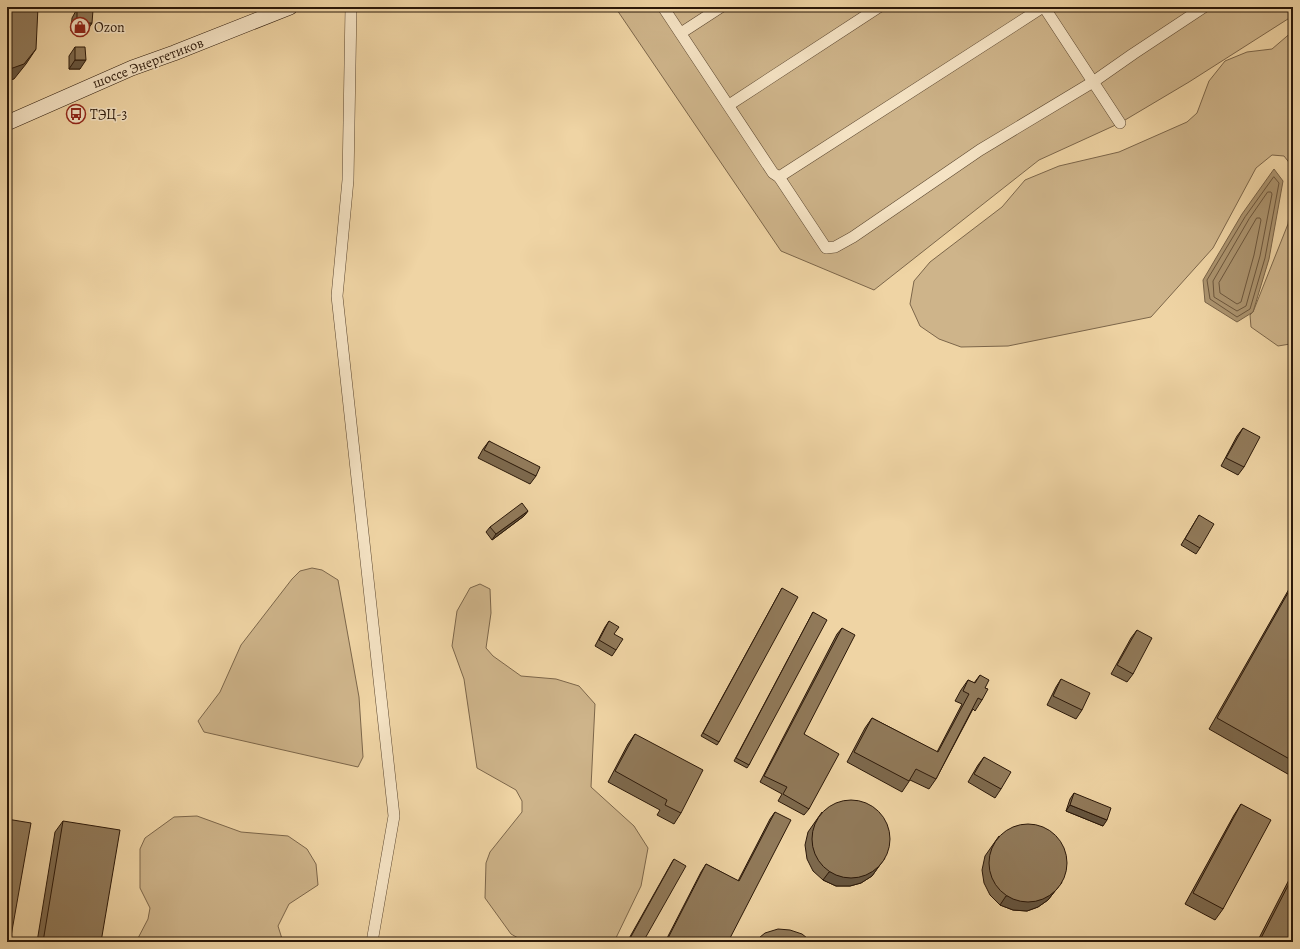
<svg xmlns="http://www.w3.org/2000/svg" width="1300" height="949" viewBox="0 0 1300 949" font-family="Alegreya,serif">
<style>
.green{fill:#ceb48a;stroke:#7c664a}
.water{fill:#ac946f;stroke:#786246}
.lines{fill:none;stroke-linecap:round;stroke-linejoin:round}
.shore{stroke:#6c563c;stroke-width:1}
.street-casing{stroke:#5c4730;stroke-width:12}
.secondary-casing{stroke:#2b1809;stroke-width:16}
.street{stroke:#f5e3c4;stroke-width:11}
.secondary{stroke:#f5e3c4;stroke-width:15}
.wall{fill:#7d694d;stroke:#2b1809}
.shaded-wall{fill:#66553f;stroke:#2b1809}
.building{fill:#917a5a;stroke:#2b1809}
.labels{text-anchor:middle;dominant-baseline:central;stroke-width:3;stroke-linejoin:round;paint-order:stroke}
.poi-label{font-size:14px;fill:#2b1809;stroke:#f5e3c4;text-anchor:start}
.street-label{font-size:14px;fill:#2b1809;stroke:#f5e3c4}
</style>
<rect width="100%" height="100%" fill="#efd4a4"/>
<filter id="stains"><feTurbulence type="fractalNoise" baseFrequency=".005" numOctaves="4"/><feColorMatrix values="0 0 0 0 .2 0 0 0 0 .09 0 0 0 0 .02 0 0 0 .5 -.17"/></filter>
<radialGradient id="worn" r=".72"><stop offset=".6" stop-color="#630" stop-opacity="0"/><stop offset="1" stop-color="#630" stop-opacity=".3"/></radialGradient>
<!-- green -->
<g class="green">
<path d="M 615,7 L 1287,7 L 1291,17 L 1189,82 L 1120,123 L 1039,160 L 874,290 L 781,251 Z"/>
<path d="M 1293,31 L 1293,340 L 1290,344 L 1278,346 L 1251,327 L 1250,315 L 1253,312 L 1288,224 L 1293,177 L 1291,165 L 1284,156 L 1272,155 L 1256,168 L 1213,248 L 1151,317 L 1008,346 L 961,347 L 939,339 L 920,326 L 910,304 L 914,281 L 930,262 L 1002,207 L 1025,180 L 1059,166 L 1119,152 L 1187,122 L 1197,113 L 1209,81 L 1225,61 L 1247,52 L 1272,49 Z"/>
<path d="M 312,568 L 322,570 L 338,580 L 359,697 L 363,757 L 358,767 L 204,732 L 198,721 L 220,692 L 241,645 L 292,579 L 300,571 Z"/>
<path d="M 480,584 L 490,589 L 491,613 L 486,648 L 493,656 L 521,676 L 556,679 L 579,686 L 595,704 L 591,787 L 634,826 L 648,848 L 641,886 L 614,942 L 525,942 L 511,934 L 485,898 L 486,863 L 490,852 L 522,812 L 522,801 L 516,790 L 477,768 L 464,679 L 452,646 L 457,611 L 470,588 Z"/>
<path d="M 197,816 L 241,832 L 288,836 L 307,849 L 316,864 L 318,885 L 289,904 L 278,926 L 283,942 L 136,942 L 148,919 L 150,908 L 140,888 L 140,849 L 145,838 L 174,817 Z"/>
</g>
<!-- water -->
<path class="water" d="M 1274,169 L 1283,181 L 1269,259 L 1253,312 L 1237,322 L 1205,302 L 1203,280 L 1242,214 Z"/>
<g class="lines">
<!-- shore -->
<g class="shore">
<path d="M 1274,177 L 1279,183 L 1265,258 L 1250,309 L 1237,317 L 1210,299 L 1207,280 L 1245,217 Z"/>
<path d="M 1268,192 L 1271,192 L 1272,194 L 1260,256 L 1246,306 L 1237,311 L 1214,297 L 1213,281 L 1249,219 Z"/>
<path d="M 1257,218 L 1260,218 L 1261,220 L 1254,255 L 1241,302 L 1237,304 L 1220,293 L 1219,283 Z"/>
</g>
<defs>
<g id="street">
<path d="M 351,7 L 348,180 L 337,296 L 394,816 L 372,942"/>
<path d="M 663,7 L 773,173 L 779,177 L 826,248 L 835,247 L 853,237 L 980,150 L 1093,82 L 1133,54 L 1204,7"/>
<path d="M 1044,7 L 1120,123"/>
<path d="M 681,33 L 721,7"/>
<path d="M 729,105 L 879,7"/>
<path d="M 779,177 L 1043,7"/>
</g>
<path id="secondary" d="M 7,123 L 132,68 L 174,53 L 290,7"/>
</defs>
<!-- street casing -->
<use href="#street" class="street-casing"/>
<!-- secondary casing -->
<use href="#secondary" class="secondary-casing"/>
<!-- street -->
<use href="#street" class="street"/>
<!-- secondary -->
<use href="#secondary" class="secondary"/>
</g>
<!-- wall -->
<g class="wall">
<path d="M 77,9 L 92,23 L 86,32 L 71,31 L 72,18 Z"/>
<path d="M 75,47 L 80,69 L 69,69 L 69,56 Z"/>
<path d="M 1243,428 L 1244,467 L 1238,475 L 1221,466 L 1237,436 Z"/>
<path d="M 489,441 L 536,476 L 530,484 L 478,458 L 483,449 Z"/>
<path d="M 528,511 L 524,516 L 492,540 L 486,532 L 490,527 Z"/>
<path d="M 1199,515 L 1200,548 L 1196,554 L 1181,545 Z"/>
<path d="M 1293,582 L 1293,777 L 1209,729 Z"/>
<path d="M 782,588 L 719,742 L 717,745 L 701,736 Z"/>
<path d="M 813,612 L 749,765 L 747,768 L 734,761 Z"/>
<path d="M 609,621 L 614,634 L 616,650 L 612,656 L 595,646 L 605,627 Z"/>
<path d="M 842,628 L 804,734 L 809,809 L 804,815 L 778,801 L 782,794 L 760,782 L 837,634 Z"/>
<path d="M 1137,630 L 1133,674 L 1127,682 L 1111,674 L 1131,638 Z"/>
<path d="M 980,675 L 985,688 L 982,700 L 975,711 L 973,709 L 936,779 L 929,789 L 910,780 L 902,792 L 847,762 L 865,728 L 872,718 L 937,752 L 962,704 L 955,701 L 961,690 L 968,680 L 974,683 Z"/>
<path d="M 1061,679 L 1082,710 L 1076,719 L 1047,705 L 1056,687 Z"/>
<path d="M 635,734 L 681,813 L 674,824 L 657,815 L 660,810 L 608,782 L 628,744 Z"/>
<path d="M 984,757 L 1001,789 L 995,798 L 968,782 L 978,765 Z"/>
<path d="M 1074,793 L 1103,826 L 1066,811 L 1070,799 Z"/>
<path d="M 1241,804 L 1223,909 L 1215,920 L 1185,904 L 1234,815 Z"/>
<path d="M 775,812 L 728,942 L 665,942 L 701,872 L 706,864 L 738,881 L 770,819 Z"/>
<path d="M 822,812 L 879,866 L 872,876 L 861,883 L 850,886 L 836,886 L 823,880 L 813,871 L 807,859 L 805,845 L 808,832 Z"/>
<path d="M 63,821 L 101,942 L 37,942 L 55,832 Z"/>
<path d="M 999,836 L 1062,882 L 1048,900 L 1038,907 L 1027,911 L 1013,910 L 1000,905 L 990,895 L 984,883 L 982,870 L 985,856 Z"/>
<path d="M 674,859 L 643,942 L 627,942 L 672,862 Z"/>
<path d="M 1293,872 L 1293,942 L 1257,942 Z"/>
</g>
<!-- shaded-wall -->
<g class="shaded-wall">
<path d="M 77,23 L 92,23 L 86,32 L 71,31 Z"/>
<path d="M 36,49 L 26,64 L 14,79 L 7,81 L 7,70 Z"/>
<path d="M 75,60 L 86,60 L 80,69 L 69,69 Z"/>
<path d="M 528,511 L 524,516 L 492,540 L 496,534 Z"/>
<path d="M 1070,805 L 1107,820 L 1103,826 L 1066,811 Z"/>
<path d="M 885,858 L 872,876 L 861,883 L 850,886 L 836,886 L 823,880 L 829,872 Z"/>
<path d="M 1062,882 L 1048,900 L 1038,907 L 1027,911 L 1013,910 L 1000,905 L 1006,896 Z"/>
</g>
<!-- building -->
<g class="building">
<path d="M 7,7 L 38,7 L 36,49 L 24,64 L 7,70 Z"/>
<path d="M 77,9 L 93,10 L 92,23 L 77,23 Z"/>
<path d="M 75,47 L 85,47 L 86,60 L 75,60 Z"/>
<path d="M 1243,428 L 1260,437 L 1244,467 L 1226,458 Z"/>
<path d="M 489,441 L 540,467 L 536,476 L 484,450 Z"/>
<path d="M 522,503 L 528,511 L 496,534 L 490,527 Z"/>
<path d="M 1199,515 L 1214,524 L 1200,548 L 1185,539 Z"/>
<path d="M 1293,584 L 1293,761 L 1217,718 Z"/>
<path d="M 782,588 L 798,597 L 719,742 L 703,733 Z"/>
<path d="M 813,612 L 827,620 L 749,765 L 736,758 Z"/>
<path d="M 609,621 L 619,627 L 614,634 L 623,639 L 616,650 L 599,640 Z"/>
<path d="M 842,628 L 855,635 L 804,734 L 839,754 L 809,809 L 783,794 L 787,787 L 764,776 Z"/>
<path d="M 1137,630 L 1152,638 L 1133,674 L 1117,665 Z"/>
<path d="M 980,675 L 989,680 L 985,688 L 988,689 L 982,700 L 978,698 L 936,779 L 916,769 L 909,781 L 854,752 L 872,718 L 938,752 L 969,694 L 963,691 L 968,680 L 975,683 Z"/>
<path d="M 1061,679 L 1090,693 L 1082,710 L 1053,696 Z"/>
<path d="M 635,734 L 703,770 L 681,813 L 665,805 L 667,800 L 615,771 Z"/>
<path d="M 984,757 L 1011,772 L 1001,789 L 974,774 Z"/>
<path d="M 1074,793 L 1111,808 L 1107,820 L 1070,805 Z"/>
<circle cx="851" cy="839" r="39"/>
<path d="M 1241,804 L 1271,820 L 1223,909 L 1193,893 Z"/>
<path d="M 775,812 L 791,820 L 728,942 L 666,942 L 706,864 L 739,881 Z"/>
<path d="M 7,819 L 31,823 L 10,942 L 7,942 Z"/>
<path d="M 63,821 L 120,830 L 101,942 L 43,942 Z"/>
<circle cx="1028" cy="863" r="39"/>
<path d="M 674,859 L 686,866 L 643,942 L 628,942 Z"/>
<path d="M 1293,876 L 1293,942 L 1259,942 Z"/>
<path d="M 778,929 L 790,930 L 802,934 L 812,942 L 754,942 L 765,933 Z"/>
</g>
<!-- icons -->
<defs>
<symbol id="shop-ring" viewBox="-11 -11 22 22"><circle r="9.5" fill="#f5e3c4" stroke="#8f2418" stroke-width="1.5"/><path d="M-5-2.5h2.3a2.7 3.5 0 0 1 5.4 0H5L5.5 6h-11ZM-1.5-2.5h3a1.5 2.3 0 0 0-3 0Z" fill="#8f2418"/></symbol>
<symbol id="bus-ring" viewBox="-11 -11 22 22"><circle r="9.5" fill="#f5e3c4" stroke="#8f2418" stroke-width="1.5"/><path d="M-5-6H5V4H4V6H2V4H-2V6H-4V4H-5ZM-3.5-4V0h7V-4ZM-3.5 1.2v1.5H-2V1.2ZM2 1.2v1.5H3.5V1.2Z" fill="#8f2418"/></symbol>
</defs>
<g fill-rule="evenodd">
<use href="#shop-ring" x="69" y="16" width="22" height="22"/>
<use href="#bus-ring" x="65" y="103" width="22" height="22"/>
</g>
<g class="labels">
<!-- poi labels -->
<g class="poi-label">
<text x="94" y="27">Ozon</text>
<text x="90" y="114">ТЭЦ-3</text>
</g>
<!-- street labels -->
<g class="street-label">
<text transform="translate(148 63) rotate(-21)">шоссе Энергетиков</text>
</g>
</g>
<!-- margin -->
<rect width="1300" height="949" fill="none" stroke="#efd4a4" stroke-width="24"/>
<rect x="8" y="8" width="1284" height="933" fill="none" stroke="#2b1809" stroke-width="2"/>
<rect x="12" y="12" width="1276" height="925" fill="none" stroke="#2b1809"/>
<rect width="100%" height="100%" filter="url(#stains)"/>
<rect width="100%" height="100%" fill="url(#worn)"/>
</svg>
